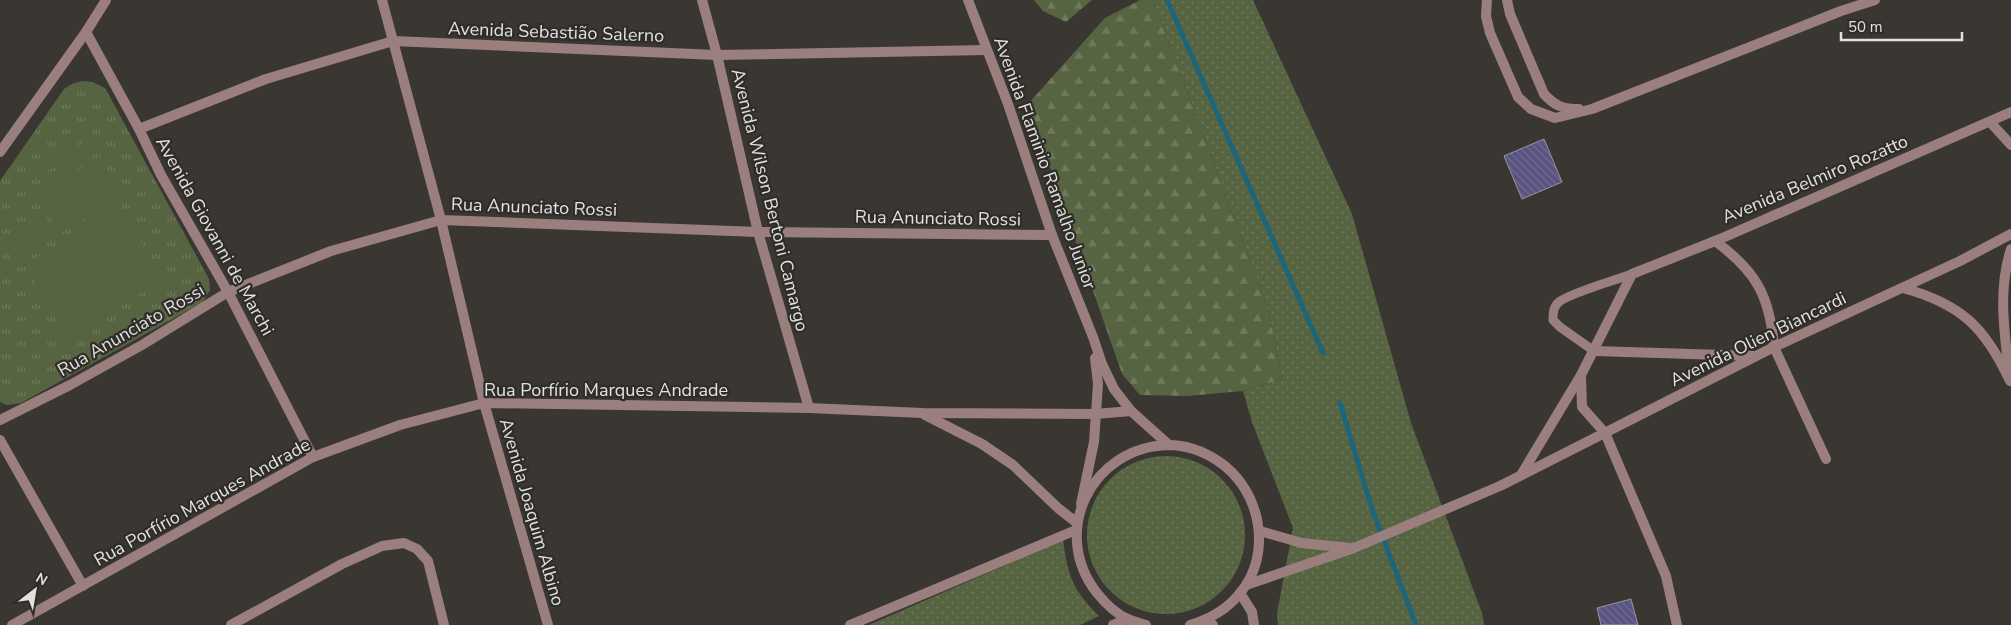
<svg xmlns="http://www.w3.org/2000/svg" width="2011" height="625" viewBox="0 0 2011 625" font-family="'Nunito Sans',sans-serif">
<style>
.grass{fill:url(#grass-dots)}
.forest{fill:url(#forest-firs)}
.park{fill:url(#park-tufts)}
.garden{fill:#576442}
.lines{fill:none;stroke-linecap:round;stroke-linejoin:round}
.stream{stroke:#1d6578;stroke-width:5}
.building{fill:url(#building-back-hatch);stroke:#96969c}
.service{stroke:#9b7f7f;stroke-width:9}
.minor{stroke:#9b7f7f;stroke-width:10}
.tertiary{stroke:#9b7f7f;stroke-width:10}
.labels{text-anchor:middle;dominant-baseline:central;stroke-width:4.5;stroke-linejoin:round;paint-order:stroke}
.street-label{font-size:18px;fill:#e3e1de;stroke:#2f2d29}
</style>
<defs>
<pattern id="grass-dots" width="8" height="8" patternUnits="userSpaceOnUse" patternTransform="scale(1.25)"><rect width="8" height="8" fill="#576442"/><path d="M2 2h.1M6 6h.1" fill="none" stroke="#6f7a5d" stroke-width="1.8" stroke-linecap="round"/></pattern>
<pattern id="forest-firs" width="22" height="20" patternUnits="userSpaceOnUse" patternTransform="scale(1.25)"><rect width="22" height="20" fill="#576442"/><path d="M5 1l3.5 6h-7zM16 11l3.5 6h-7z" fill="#6f7a5d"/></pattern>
<pattern id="park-tufts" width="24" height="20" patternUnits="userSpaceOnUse" patternTransform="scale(1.25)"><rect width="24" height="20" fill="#576442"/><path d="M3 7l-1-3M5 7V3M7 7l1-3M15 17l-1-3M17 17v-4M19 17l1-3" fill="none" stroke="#6f7a5d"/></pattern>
<pattern id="building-back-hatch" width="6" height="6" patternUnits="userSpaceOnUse" patternTransform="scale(1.25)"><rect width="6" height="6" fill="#595382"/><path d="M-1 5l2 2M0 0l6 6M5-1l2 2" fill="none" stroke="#716b93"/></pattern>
</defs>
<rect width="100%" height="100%" fill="#3a3733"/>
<!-- grass -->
<g class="grass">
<path d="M 1153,0 L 1253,0 L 1352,214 L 1411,423 L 1482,613 L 1484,625 L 1278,625 L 1277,613 L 1293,528 L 1252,422 L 1243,391 L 1282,379 L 1268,308 Z"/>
<circle cx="1166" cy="535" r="79"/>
<path d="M 1063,540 C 1068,577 1073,590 1099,616 L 1080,625 L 869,625 Z"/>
</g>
<!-- forest -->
<g class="forest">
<path d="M 1034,0 L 1092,0 L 1066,22 L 1043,11 Z"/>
<path d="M 1140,0 L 1153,0 L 1268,308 L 1282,379 L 1243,391 L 1187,396 L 1140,395 L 1122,374 L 1028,104 L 1105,18 Z"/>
</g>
<!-- park -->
<path class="park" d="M 82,81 L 92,82 L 105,88 L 209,279 L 210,290 L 203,302 L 21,403 L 7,405 L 0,402 L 0,181 L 64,89 L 72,84 Z"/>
<!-- garden -->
<g class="garden">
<path d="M 90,139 L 93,145 L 29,181 L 26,175 Z"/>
<path d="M 100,157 L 123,198 L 60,233 L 37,193 Z"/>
<path d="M 122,210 L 163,281 L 65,336 L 25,264 Z"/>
<path d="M 44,215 L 56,236 L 16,259 L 4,238 Z"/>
</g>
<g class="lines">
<!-- stream -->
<g class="stream">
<path d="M 1167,0 L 1323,353"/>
<path d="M 1340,403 L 1372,509 L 1416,625"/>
</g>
</g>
<!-- building -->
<g class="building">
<path d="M 1544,139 L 1562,182 L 1522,199 L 1504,156 Z"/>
<path d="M 1631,599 L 1638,625 L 1601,625 L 1597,608 Z"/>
</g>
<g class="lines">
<!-- service -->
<path class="service" d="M 1594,351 L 1560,327 L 1553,320 C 1553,313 1553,307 1559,302 C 1570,293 1616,280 1632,274"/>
<!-- minor -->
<g class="minor">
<path d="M 382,0 L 441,220 L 484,403 L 548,625"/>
<path d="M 702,0 L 717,55 L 758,232 L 809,408"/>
<path d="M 968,0 L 1008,104 L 1052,235 L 1093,337 L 1102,364 L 1114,389 L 1131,411 L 1169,445"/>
<path d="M 1487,0 L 1486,16 L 1490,33 L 1518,97 L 1531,109 L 1555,118 L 1592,109 L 1841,11 L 1875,0"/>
<path d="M 1507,0 L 1510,14 L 1544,94 C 1555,106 1563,109 1579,109"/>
<path d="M 86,32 L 139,129 L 161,175 L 228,292 L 313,457"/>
<path d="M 139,129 L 266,79 L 393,41 L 717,55 L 986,50"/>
<path d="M 0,152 L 86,32 L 106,0"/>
<path d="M 1903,288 C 1961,304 1985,327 2010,381"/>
<path d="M 1774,347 L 1826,459"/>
<path d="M 2009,372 C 2004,330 1998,289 2011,249"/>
<path d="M 0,420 L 70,385 L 142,345 L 228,292 L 331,251 L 441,220 L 758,232 L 1052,235"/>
<path d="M 1605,433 L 1666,576 L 1677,625"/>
<path d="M 0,440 L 83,586"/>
<path d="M 1081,504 L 1094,442 L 1098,384 L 1095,358"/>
<path d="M 1240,593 L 1252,612 L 1254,625"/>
<path d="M 1206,620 L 1213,625"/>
<path d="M 231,625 L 342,564 L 382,546 L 404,543 L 417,549 L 428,561 L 444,625"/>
</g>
<!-- tertiary -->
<g class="tertiary">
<path d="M 1990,122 L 2011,145"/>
<path d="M 1715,241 C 1756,271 1770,296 1774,347"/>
<path d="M 1594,351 L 1755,356"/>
<path d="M 1581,376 L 1582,407 L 1605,433"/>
<path d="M 925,415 L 982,444 L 1013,465 L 1058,508 L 1077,523"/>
<path d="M 1521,475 L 1581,375 L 1632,274 L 1720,239 L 2011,112"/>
<path d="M 1260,531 L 1302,543 L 1350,548"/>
<path d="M 1246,585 L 1354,548 L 1500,486 L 1774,347 L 1960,261 L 2011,234"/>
<path d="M 12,625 L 313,457 L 400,425 L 484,403 L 809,408 L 922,413 L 1095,414 L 1131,411"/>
<path d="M 850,625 L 1076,530"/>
<path d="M 1113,625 L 1128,619"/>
<path d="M 1146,625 C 1140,623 1134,622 1128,619 C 1116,614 1105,603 1097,593 C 1049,532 1092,447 1168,445 C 1185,445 1203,451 1218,461 C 1260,488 1274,553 1240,593 C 1227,610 1210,619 1190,625"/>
</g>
</g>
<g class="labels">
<!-- street labels -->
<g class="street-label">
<text transform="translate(556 32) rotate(2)">Avenida Sebastião Salerno</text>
<text transform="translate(1045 163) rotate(70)">Avenida Flaminio Ramalho Junior</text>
<text transform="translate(1815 179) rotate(-23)">Avenida Belmiro Rozatto</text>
<text transform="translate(770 200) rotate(76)">Avenida Wilson Bertoni Camargo</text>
<text transform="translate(534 207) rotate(2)">Rua Anunciato Rossi</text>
<text transform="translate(938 218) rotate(1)">Rua Anunciato Rossi</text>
<text transform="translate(215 236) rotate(61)">Avenida Giovanni de Marchi</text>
<text transform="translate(131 330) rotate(-30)">Rua Anunciato Rossi</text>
<text transform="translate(1758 339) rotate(-26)">Avenida Olien Biancardi</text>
<text x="606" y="390">Rua Porfírio Marques Andrade</text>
<text transform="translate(202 502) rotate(-29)">Rua Porfírio Marques Andrade</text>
<text transform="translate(532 512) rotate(74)">Avenida Joaquim Albino</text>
</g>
</g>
<!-- north arrow -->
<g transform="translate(35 590) rotate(31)" stroke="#2f2d29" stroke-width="4" paint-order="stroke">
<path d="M0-4L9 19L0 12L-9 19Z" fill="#e3e1de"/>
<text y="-8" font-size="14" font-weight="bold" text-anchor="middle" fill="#e3e1de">N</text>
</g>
<!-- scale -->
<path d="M1841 32v8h121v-8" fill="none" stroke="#e3e1de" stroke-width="2.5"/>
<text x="1848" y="32" font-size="15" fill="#e3e1de" stroke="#2f2d29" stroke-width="4" paint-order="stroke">50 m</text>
</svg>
